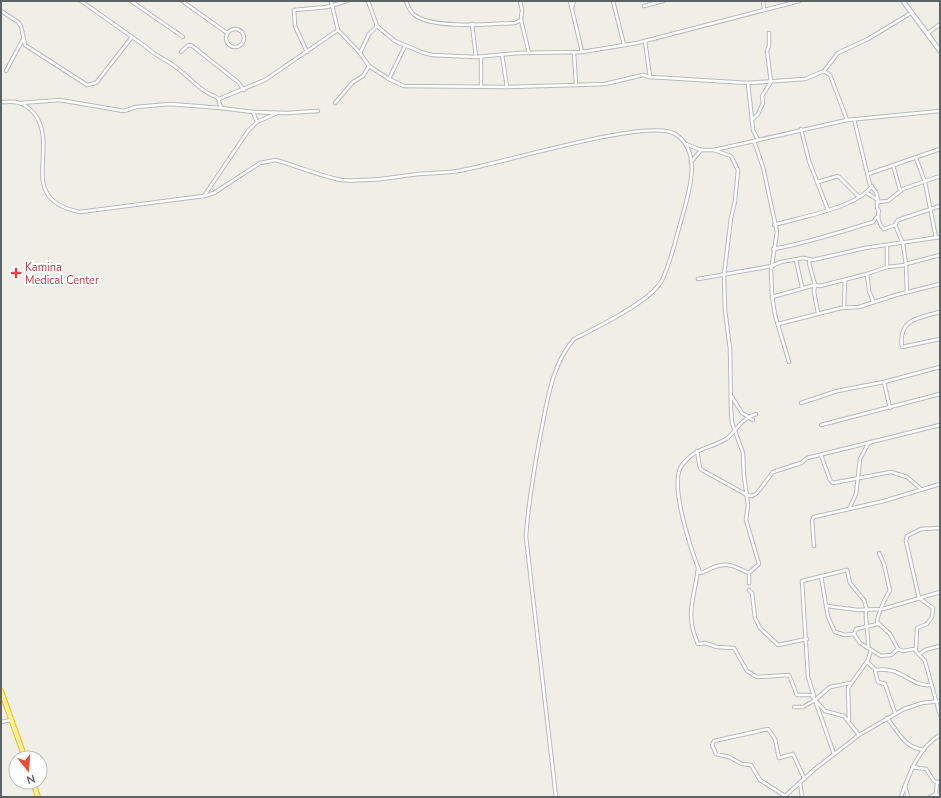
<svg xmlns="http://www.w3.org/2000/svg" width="941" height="798" viewBox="0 0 941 798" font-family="'Nunito Sans',sans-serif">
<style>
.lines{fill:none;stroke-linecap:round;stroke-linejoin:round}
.minor-casing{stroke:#b7b9bd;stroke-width:4.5}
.secondary-casing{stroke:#b5b9be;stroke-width:5.5}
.trunk-casing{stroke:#f7b900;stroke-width:6}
.minor{stroke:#fff;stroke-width:2.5}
.secondary{stroke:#fff;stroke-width:3.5}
.trunk{stroke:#fef0a0;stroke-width:4}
.health-dot{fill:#e0444e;stroke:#fff;stroke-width:1.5}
.labels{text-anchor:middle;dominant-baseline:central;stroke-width:4;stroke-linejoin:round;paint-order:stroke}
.health-label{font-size:11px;fill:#be3a42;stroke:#fff;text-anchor:start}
</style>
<rect width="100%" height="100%" fill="#f0efe7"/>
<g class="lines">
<defs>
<g id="minor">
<path d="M 81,1 L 145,46 C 155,56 162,57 173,65 C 189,76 199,91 218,98 L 221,108 L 253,112 L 257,122"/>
<path d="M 131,1 L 183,37"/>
<path d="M 182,1 L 227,33"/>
<path d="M 331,1 L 338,30 L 360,53"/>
<path d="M 368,1 L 377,26 L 395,41 L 421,52 L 432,55 L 476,57 L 519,53 L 582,52 L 637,43 L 799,1"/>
<path d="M 406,1 C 408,7 411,13 416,16 C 436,29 490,24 515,23 L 521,20 L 522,10 L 520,1"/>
<path d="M 570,1 L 582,52"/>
<path d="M 613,1 L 624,45"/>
<path d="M 763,1 L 764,9"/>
<path d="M 644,6 L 663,1"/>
<path d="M 572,8 L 574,1"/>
<path d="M 1,11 L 18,22 L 21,26 L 25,45 L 87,85 L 96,83 L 132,37"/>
<path d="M 521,20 L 529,53"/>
<path d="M 472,24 L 476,57"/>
<circle cx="235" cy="38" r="9"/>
<path d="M 927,34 L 940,24"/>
<path d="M 645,41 L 650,77 L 748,83 L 805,79 L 824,71 L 838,53 L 868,39 L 911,13"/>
<path d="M 405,46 L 389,79 L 404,86 L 507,87 L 576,85 L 574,53"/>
<path d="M 181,52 L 187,46 L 191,45 L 238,82 L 244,90"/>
<path d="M 307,52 L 295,26 L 294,10 L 327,7 L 347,1"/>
<path d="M 502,55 L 507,87"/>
<path d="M 369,66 L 389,79"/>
<path d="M 6,71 L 23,39"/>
<path d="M 824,71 L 830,75 L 847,120"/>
<path d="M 748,83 L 753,130 L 758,140"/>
<path d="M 576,85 L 605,84 L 643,75 L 650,77"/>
<path d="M 481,87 L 481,57"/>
<path d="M 219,99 L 265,80 L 338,30"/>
<path d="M 1,102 C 7,102 14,101 19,103 C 25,104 30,109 34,113 C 61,148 14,199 80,212 L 204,196 L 214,193 L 260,163 L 276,160 C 296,166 321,176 341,180 C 348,181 357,180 364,180 C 382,180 400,176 418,174 C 431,173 445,173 458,171 C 496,165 649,117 675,134 C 704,152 688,195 681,221 C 675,241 671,263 661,282 C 649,302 596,328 574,339 C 551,365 547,404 540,437 C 534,470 528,503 526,537 L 556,797"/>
<path d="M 20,103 L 60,100 L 124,111 L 136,107 L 170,104 L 221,108"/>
<path d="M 335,103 L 353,82 L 363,76 L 369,66 L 360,53 L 369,34 L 377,26"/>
<path d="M 253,112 L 287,113 L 318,111"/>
<path d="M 854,119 L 870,185 L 876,192 L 878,200"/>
<path d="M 752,120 L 758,114 L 763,103 L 762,96 L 771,82 L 767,51 L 769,46 L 769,33"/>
<path d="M 801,129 L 809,161 L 828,210"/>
<path d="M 754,141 L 763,167 L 777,232 L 771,271 L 772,295 L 775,315 L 789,362"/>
<path d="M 686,144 L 701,150 L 714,150 L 847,120 L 940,111"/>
<path d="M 714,150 L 731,156 L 738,170 L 735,201 L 731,218 L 724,275 L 725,310 L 730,349 L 731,409 L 732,423 L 743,453 L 744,476 L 748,505 L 746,520 L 759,564 L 749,573 L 749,583"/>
<path d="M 916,158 L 925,182 L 936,238"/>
<path d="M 691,162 L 701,150"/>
<path d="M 893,165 L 900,190"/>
<path d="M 868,174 L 940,149"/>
<path d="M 818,182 L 838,176 L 859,197"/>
<path d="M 867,193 L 878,200 L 877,202 L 888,201 L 903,189 L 940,176"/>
<path d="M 204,196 L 248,131 L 257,122 L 277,113"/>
<path d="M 774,225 C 801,217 856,208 872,186"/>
<path d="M 895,225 L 898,220 L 940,206"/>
<path d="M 887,246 L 887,267"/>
<path d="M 773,249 C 808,243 840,232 873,222 L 877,217"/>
<path d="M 810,259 L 809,263 L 815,285 L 820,286 L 867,274 L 887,267 L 906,265 L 903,244 L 896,227 L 895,225 L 884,229 C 879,225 877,217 879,211 L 877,208 L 877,202"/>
<path d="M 796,260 L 802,287"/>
<path d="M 906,264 L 940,255"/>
<path d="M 906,266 L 907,292"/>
<path d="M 867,274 L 869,291 L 873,301"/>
<path d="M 698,279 L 772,266 L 781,262 L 803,258 L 813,260 L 865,248 L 940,237"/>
<path d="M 772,297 L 815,285 L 814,292 L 818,313"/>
<path d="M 844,307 L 845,280"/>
<path d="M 940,312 C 918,318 898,319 902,347 L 940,339"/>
<path d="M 778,324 L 841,308 L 859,307 L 896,295 L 940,284"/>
<path d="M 884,382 L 890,408"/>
<path d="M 732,397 L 742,413 L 753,420"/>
<path d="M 801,403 L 837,391 L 884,382 L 940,367"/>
<path d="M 821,425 L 940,394"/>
<path d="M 697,451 L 700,468 L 702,470 L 747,495 L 752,496 L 757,493 L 773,472 L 801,463 L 807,458 L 940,425"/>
<path d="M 821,455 L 830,480 L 833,483 L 891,472 L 907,477 L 921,489"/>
<path d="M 849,509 L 856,494 L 860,459 L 868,444"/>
<path d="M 814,546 L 812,520 L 814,517 L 884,501 L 940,484"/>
<path d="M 879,553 L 884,564 L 890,591 C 886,595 877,617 877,622 L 890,634 L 898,649 L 903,651 L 914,649 L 925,661 L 940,715"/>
<path d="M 698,568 C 695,598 684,613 698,644 L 705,643 L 717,647 L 734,648 L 747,671 L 757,677 L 789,675 L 797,695 L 811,695 L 825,711 L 844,716 L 859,735"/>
<path d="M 749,573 C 734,567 730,561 712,568 C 707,570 705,572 700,573 C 692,552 668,483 682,465 C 697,446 710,449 726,439 C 737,431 740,419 756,414"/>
<path d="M 821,576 L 828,617 L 835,632 L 845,635 L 854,634 L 860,643 L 881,656 L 891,655 L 898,649"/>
<path d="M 749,590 L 752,593 L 755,618 L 760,628 L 778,645 L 807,639"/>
<path d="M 827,606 L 858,610 L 883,609 L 940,592"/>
<path d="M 866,610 C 865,623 869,635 868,648"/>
<path d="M 854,634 L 856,629 L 878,624"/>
<path d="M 916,650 L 917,628 L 927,624 L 932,617 L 933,608 L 919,598 L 906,541 L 907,536 L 921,529 L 940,528"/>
<path d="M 920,654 L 925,650 L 940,646"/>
<path d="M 867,662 L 876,670 C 902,666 910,687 931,685"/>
<path d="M 875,670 L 878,682 L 885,684 L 895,713"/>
<path d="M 814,696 L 808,677 L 802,581 L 847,570 L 850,583 L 864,600 L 867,610"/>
<path d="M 816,699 L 830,687 L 850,683"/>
<path d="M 815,700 L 834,754"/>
<path d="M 794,707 L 803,707 L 815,700"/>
<path d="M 887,718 C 898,731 904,748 924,750"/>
<path d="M 849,721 L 848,688 L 868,660 L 871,650"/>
<path d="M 1,722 L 11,720"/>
<path d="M 912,767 L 926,769 L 934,781 L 940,783"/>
<path d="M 800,782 L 802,797"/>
<path d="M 937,782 L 936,794 L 939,797"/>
<path d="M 905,786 L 908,797"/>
<path d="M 785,796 L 760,780 L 751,765 L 742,764 L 729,757 L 716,754 L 712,745 L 714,741 L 768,729 L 775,739 L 779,758 L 793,754 L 804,778"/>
<path d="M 785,796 L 815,769 L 859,735 L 904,709 L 922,703 L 940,701"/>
<path d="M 901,797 C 909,774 918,748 940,735"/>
<path d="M 930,797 L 936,794"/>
</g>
<path id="secondary" d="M 903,1 L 940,51"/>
<g id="trunk">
<path d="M 1,691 L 25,758"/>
<path d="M 33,782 L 38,797"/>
</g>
</defs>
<!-- minor casing -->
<use href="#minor" class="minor-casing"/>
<!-- secondary casing -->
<use href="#secondary" class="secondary-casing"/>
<!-- trunk casing -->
<use href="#trunk" class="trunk-casing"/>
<!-- minor -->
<use href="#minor" class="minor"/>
<!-- secondary -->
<use href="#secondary" class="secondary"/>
<!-- trunk -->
<use href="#trunk" class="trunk"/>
</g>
<!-- markers -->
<path class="health-dot" d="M14 267h4v4h4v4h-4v4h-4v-4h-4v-4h4z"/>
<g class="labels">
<!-- health labels -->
<g class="health-label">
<text x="25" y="267">Kamina<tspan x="25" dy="13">Medical Center</tspan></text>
</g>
</g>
<!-- border -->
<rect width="941" height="798" fill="none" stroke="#5e6267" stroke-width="4"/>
<!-- north arrow -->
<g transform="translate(28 770) rotate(163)"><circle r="19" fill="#ffffff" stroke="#bfc0c2"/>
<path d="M0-3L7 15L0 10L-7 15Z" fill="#ea4d34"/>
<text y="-6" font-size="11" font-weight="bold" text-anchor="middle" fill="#5e6267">N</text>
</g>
</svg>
